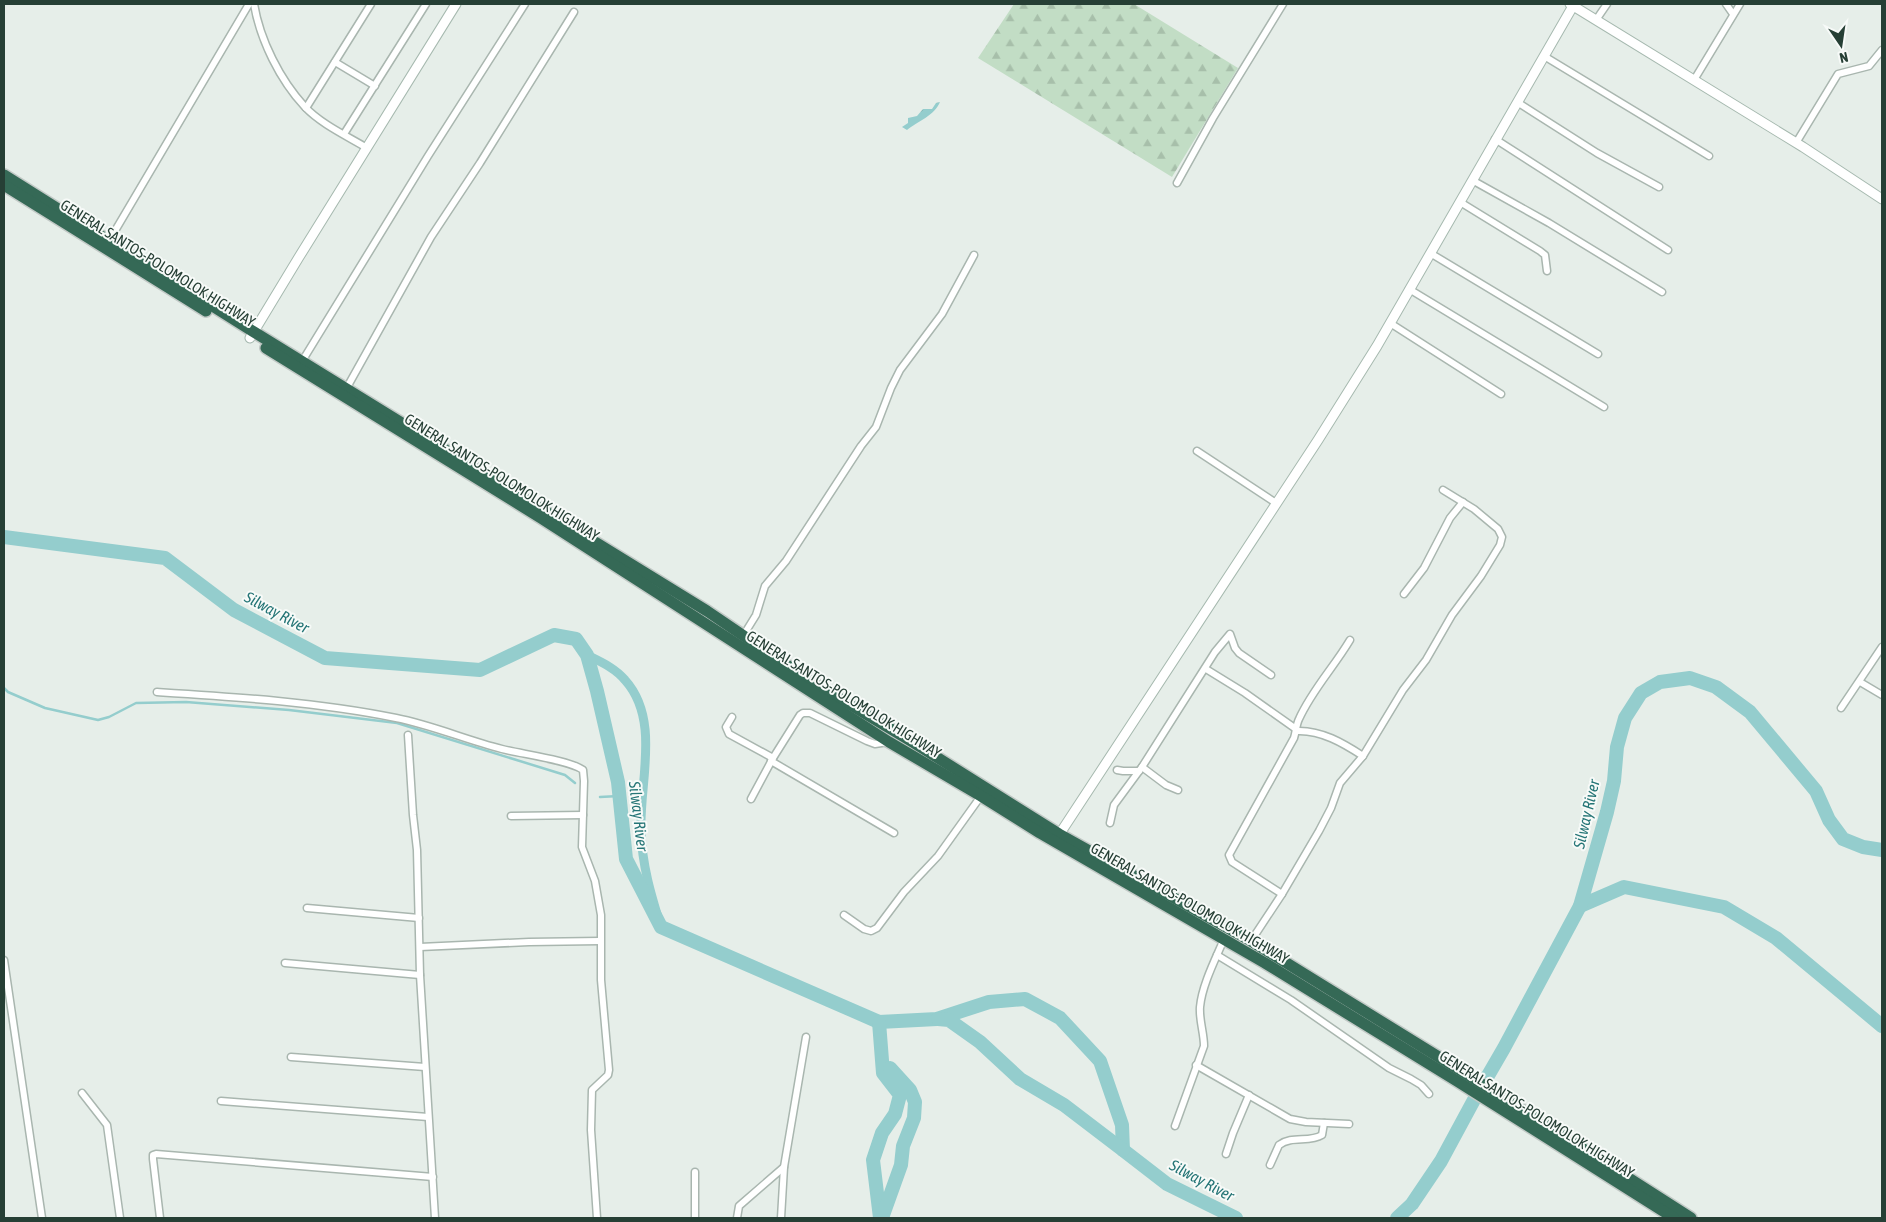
<svg xmlns="http://www.w3.org/2000/svg" width="1886" height="1222" viewBox="0 0 1886 1222" font-family="'Asap Condensed',sans-serif">
<style>
.forest{fill:url(#forest-firs)}
.water{fill:url(#water-ripples)}
.lines{fill:none;stroke-linecap:round;stroke-linejoin:round}
.stream{stroke:#94cdcd;stroke-width:2.5}
.canal{stroke:#94cdcd;stroke-width:9}
.river{stroke:#94cdcd;stroke-width:14}
.street-casing{stroke:#a9b6af;stroke-width:9}
.secondary-casing{stroke:#a6b9af;stroke-width:11}
.highway-casing{stroke:#c2c9c6;stroke-width:14}
.street{stroke:#fff;stroke-width:6}
.secondary{stroke:#fff;stroke-width:9}
.highway{stroke:#356956;stroke-width:11}
.labels{text-anchor:middle;dominant-baseline:central;stroke-width:4;stroke-linejoin:round;paint-order:stroke}
.street-label{font-size:15px;fill:#263f35;stroke:#f7faf8}
.water-label{font-size:16px;font-style:italic;fill:#257576;stroke:#f7faf8}
</style>
<defs>
<pattern id="forest-firs" width="22" height="20" patternUnits="userSpaceOnUse" patternTransform="scale(1.25)"><rect width="22" height="20" fill="#c2ddc5"/><path d="M5 1l3.5 6h-7zM16 11l3.5 6h-7z" fill="#a7bfaa"/></pattern>
<pattern id="water-ripples" width="26" height="14" patternUnits="userSpaceOnUse" patternTransform="scale(1.25)"><rect width="26" height="14" fill="#94cdcd"/><path d="M2 4q2-2 4 0t4 0M15 11q2-2 4 0t4 0" fill="none" stroke="#79a8a7"/></pattern>
</defs>
<rect width="100%" height="100%" fill="#e6eee9"/>
<!-- forest -->
<path class="forest" d="M 1014,4 L 1134,4 L 1238,68 L 1172,177 L 978,58 Z"/>
<!-- water -->
<path class="water" d="M 940,102 C 935,115 917,122 907,130 L 902,127 L 908,123 L 908,118 L 917,116 L 923,109 L 932,109 L 936,103 Z"/>
<g class="lines">
<!-- stream -->
<g class="stream">
<path d="M 4,688 L 8,692 L 45,708 L 98,720 L 109,717 L 136,703 L 186,702 L 289,710 L 397,723 L 565,775 L 575,783"/>
<path d="M 600,797 L 619,796"/>
</g>
<!-- canal -->
<path class="canal" d="M 587,655 C 601,662 615,668 625,680 C 661,720 639,783 641,831 C 642,865 651,895 661,927"/>
<!-- river -->
<g class="river">
<path d="M 4,537 L 165,558 L 234,610 L 325,658 L 480,670 L 554,635 L 576,639 L 587,655 L 597,691 L 618,782 L 626,859 L 661,927 L 879,1022 L 937,1019 L 989,1002 L 1025,999 L 1060,1018 L 1100,1061 L 1122,1125 L 1123,1150 L 1167,1184 L 1236,1218"/>
<path d="M 1580,906 L 1624,887 L 1724,907 L 1776,938 L 1882,1026"/>
<path d="M 938,1019 L 949,1020 L 980,1042 L 1020,1079 L 1064,1105 L 1123,1150"/>
<path d="M 879,1022 L 883,1073 L 900,1095 L 895,1114 L 882,1133 L 873,1160 L 880,1218"/>
<path d="M 882,1218 L 901,1165 L 903,1146 L 914,1118 L 915,1102 L 910,1090 L 890,1068"/>
<path d="M 1397,1218 L 1412,1204 L 1441,1161 L 1475,1098 L 1504,1048 L 1580,906 L 1607,812 L 1614,781 L 1617,747 L 1625,718 L 1641,693 L 1660,682 L 1690,678 L 1716,687 L 1750,712 L 1816,791 L 1829,820 L 1843,839 L 1863,847 L 1882,850"/>
</g>
<defs>
<g id="street">
<path d="M 254,4 C 260,40 280,80 305,107 C 321,124 347,136 367,148"/>
<path d="M 1726,4 L 1733,14"/>
<path d="M 1596,20 L 1607,4"/>
<path d="M 1544,56 L 1709,156"/>
<path d="M 335,62 L 375,86"/>
<path d="M 1694,80 L 1740,4"/>
<path d="M 1517,102 L 1597,153 L 1659,187"/>
<path d="M 306,108 L 371,4"/>
<path d="M 344,134 L 426,4"/>
<path d="M 1495,139 L 1668,250"/>
<path d="M 1796,143 L 1838,74 L 1869,66 L 1882,50"/>
<path d="M 1472,180 L 1549,223 L 1662,292"/>
<path d="M 1177,183 L 1213,118 L 1283,4"/>
<path d="M 1460,202 L 1540,251 L 1545,255 L 1547,271"/>
<path d="M 109,241 L 249,4"/>
<path d="M 1430,253 L 1598,354"/>
<path d="M 1409,289 L 1604,407"/>
<path d="M 1390,323 L 1501,394"/>
<path d="M 301,363 L 428,156 L 525,4"/>
<path d="M 345,391 L 431,237 L 480,163 L 574,12"/>
<path d="M 1197,451 L 1276,503"/>
<path d="M 1404,594 L 1424,568 L 1450,518 L 1463,502"/>
<path d="M 743,636 L 756,615 L 765,586 L 786,561 L 861,446 L 876,427 L 891,388 L 900,370 L 942,314 L 974,255"/>
<path d="M 1206,669 L 1245,693 L 1296,729"/>
<path d="M 1860,682 L 1882,695"/>
<path d="M 157,692 C 236,697 317,702 396,718 C 432,725 466,740 502,749 C 521,754 569,760 583,770 L 584,781 L 582,847 L 595,881 L 601,915 L 601,980 L 609,1070 L 608,1075 L 592,1090 L 591,1130 L 597,1218"/>
<path d="M 1841,708 L 1882,647"/>
<path d="M 732,717 L 726,727 L 729,734 L 773,758"/>
<path d="M 1297,731 C 1321,730 1343,743 1363,756"/>
<path d="M 408,735 L 413,815 L 417,850 L 420,975 L 435,1218"/>
<path d="M 771,761 L 894,833"/>
<path d="M 1117,770 L 1123,771 L 1139,771"/>
<path d="M 1178,790 L 1166,785 L 1142,767 L 1215,652 L 1230,634 L 1235,648 L 1239,653 L 1271,675"/>
<path d="M 751,799 L 773,758 L 800,715 L 803,713 L 810,713 L 867,741 L 875,744 L 888,742"/>
<path d="M 511,816 L 583,815"/>
<path d="M 1110,823 L 1114,805 L 1142,767"/>
<path d="M 1282,894 L 1232,862 L 1229,855 L 1294,738 C 1296,732 1296,725 1299,719 C 1312,690 1334,667 1350,640"/>
<path d="M 307,908 L 419,918"/>
<path d="M 844,915 L 864,929 L 871,931 L 877,928 L 904,892 L 938,856 L 981,796"/>
<path d="M 1251,941 L 1282,894 L 1319,831 L 1331,808 L 1340,783 L 1363,756 L 1403,690 L 1426,660 L 1452,615 L 1481,576 L 1500,545 L 1502,537 L 1498,529 L 1474,509 L 1443,490"/>
<path d="M 420,947 L 529,942 L 600,941"/>
<path d="M 1217,955 L 1291,1000 L 1389,1068 L 1411,1079 L 1421,1085 L 1429,1094"/>
<path d="M 4,960 L 42,1218"/>
<path d="M 285,963 L 420,975"/>
<path d="M 291,1057 L 425,1067"/>
<path d="M 1196,1065 L 1290,1119 L 1306,1122 L 1349,1124"/>
<path d="M 82,1093 L 107,1125 L 120,1218"/>
<path d="M 221,1101 L 428,1117"/>
<path d="M 1175,1126 L 1204,1046 C 1204,1033 1199,1020 1200,1007 C 1202,985 1216,958 1224,939"/>
<path d="M 1226,1154 L 1233,1133 L 1249,1095"/>
<path d="M 1270,1165 L 1279,1145 C 1292,1135 1309,1143 1322,1135 L 1324,1123"/>
<path d="M 160,1218 L 153,1159 L 153,1155 L 156,1154 L 433,1177"/>
<path d="M 695,1218 L 695,1172"/>
<path d="M 737,1218 L 739,1206 L 784,1167"/>
<path d="M 781,1218 L 784,1167 L 806,1037"/>
</g>
<g id="secondary">
<path d="M 1570,4 L 1803,147 L 1882,199"/>
<path d="M 250,338 L 299,257 L 456,4"/>
<path d="M 1057,838 L 1318,440 L 1377,346 L 1573,6"/>
</g>
<g id="highway">
<path d="M 4,175 L 254,332 L 707,611 L 809,680 L 911,741 L 1059,834 L 1251,941 L 1463,1072 L 1691,1218"/>
<path d="M 4,185 L 206,311"/>
<path d="M 266,348 L 541,518 L 889,742 L 981,796 L 1040,833 L 1265,963 L 1457,1081 L 1674,1218"/>
</g>
</defs>
<!-- street casing -->
<use href="#street" class="street-casing"/>
<!-- secondary casing -->
<use href="#secondary" class="secondary-casing"/>
<!-- highway casing -->
<use href="#highway" class="highway-casing"/>
<!-- street -->
<use href="#street" class="street"/>
<!-- secondary -->
<use href="#secondary" class="secondary"/>
<!-- highway -->
<use href="#highway" class="highway"/>
</g>
<g class="labels">
<!-- street labels -->
<g class="street-label">
<text transform="translate(158 263) rotate(32)">GENERAL SANTOS-POLOMOLOK HIGHWAY</text>
<text transform="translate(502 477) rotate(32)">GENERAL SANTOS-POLOMOLOK HIGHWAY</text>
<text transform="translate(844 694) rotate(32)">GENERAL SANTOS-POLOMOLOK HIGHWAY</text>
<text transform="translate(1190 903) rotate(30)">GENERAL SANTOS-POLOMOLOK HIGHWAY</text>
<text transform="translate(1537 1114) rotate(32)">GENERAL SANTOS-POLOMOLOK HIGHWAY</text>
</g>
<!-- water labels -->
<g class="water-label">
<text transform="translate(277 612) rotate(28)">Silway River</text>
<text transform="translate(1586 814) rotate(-77)">Silway River</text>
<text transform="translate(639 816) rotate(83)">Silway River</text>
<text transform="translate(1202 1180) rotate(28)">Silway River</text>
</g>
</g>
<!-- border -->
<rect width="1886" height="1222" fill="none" stroke="#263f35" stroke-width="10"/>
<!-- north arrow -->
<g transform="translate(1841 45) rotate(167)" stroke="#f7faf8" stroke-width="4" paint-order="stroke">
<path d="M0-4L9 19L0 12L-9 19Z" fill="#263f35"/>
<text y="-8" font-size="14" font-weight="bold" text-anchor="middle" fill="#263f35">N</text>
</g>
</svg>
